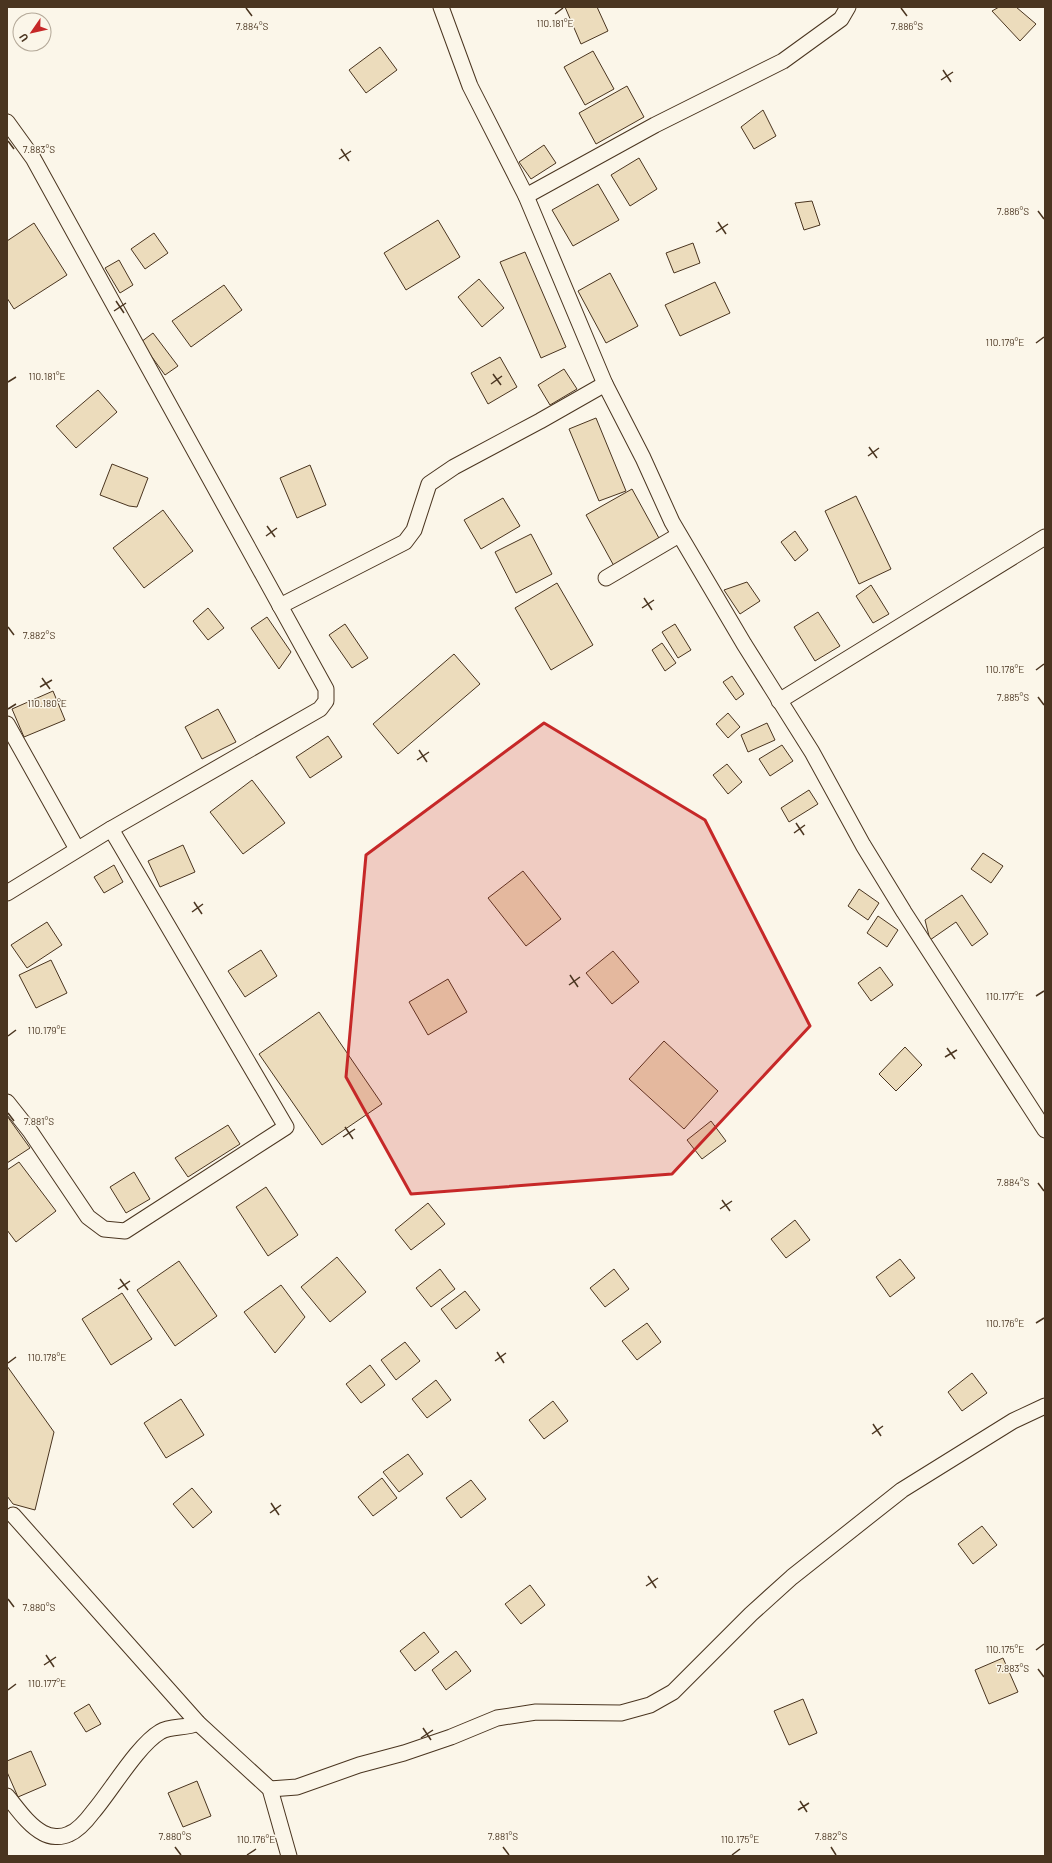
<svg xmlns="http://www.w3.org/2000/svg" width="1052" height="1863" viewBox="0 0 1052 1863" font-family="Barlow,sans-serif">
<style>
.building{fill:#ecdcbc;stroke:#4a3520}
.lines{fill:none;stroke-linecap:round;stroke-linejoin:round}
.minor-casing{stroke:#4a3520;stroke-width:17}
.minor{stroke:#fbf6e9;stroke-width:15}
.marked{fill:#c62828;fill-opacity:0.2;stroke:#c62828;stroke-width:3;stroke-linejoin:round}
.ticks{fill:none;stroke:#4a3520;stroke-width:1.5}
.ticks-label{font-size:10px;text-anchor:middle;fill:#4a3520;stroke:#fbf6e9;stroke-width:3;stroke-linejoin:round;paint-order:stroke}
</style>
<rect width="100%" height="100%" fill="#fbf6e9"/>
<!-- building -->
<g class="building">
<path d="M 565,7 L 597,7 L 608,31 L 581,44 Z"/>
<path d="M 999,7 L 1016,7 L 1036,24 L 1020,41 L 992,11 Z"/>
<path d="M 380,47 L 397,70 L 366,93 L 349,70 Z"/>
<path d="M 593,51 L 614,89 L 585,105 L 564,67 Z"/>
<path d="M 627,86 L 644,117 L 596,144 L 579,113 Z"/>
<path d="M 763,110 L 776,136 L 754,149 L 741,127 Z"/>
<path d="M 544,145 L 556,163 L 531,179 L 519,162 Z"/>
<path d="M 639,158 L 657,189 L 630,206 L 611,175 Z"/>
<path d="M 598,184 L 619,220 L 573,246 L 552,210 Z"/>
<path d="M 812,201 L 820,225 L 804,230 L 795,203 Z"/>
<path d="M 438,220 L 460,257 L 406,290 L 384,253 Z"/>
<path d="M 34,223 L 67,275 L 14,309 L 7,298 L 7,241 Z"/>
<path d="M 154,233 L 168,253 L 145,269 L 131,249 Z"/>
<path d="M 693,243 L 700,263 L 674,273 L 666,253 Z"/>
<path d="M 525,252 L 566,347 L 541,358 L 500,262 Z"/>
<path d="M 119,260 L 133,285 L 120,293 L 105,268 Z"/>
<path d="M 610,273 L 638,326 L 606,343 L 578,291 Z"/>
<path d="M 479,279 L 504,308 L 482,327 L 458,297 Z"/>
<path d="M 715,282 L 730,313 L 680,336 L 665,305 Z"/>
<path d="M 224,285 L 242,310 L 191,347 L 172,321 Z"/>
<path d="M 153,333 L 178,366 L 165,375 L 141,342 Z"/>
<path d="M 500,357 L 517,387 L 488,404 L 471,373 Z"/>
<path d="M 564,369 L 577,389 L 550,405 L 538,385 Z"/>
<path d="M 98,390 L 117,412 L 76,448 L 56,426 Z"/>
<path d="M 596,418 L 626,491 L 599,501 L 569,429 Z"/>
<path d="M 112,464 L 148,478 L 137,507 L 129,506 L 100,495 Z"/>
<path d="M 310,465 L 326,505 L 297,518 L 280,478 Z"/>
<path d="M 632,489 L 660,540 L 614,566 L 586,515 Z"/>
<path d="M 856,496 L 891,569 L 859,584 L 825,511 Z"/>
<path d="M 503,498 L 520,526 L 481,549 L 464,520 Z"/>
<path d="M 163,510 L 193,551 L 144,588 L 113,548 Z"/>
<path d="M 795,531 L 808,550 L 795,561 L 781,542 Z"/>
<path d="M 531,534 L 552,574 L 516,593 L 495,552 Z"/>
<path d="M 747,582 L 760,601 L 740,614 L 724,590 Z"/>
<path d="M 557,583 L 593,645 L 551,670 L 515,608 Z"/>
<path d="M 871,585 L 889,614 L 873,623 L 856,596 Z"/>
<path d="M 208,608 L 224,628 L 208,640 L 193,621 Z"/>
<path d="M 818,612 L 840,646 L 815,661 L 794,627 Z"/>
<path d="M 267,617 L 291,652 L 279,669 L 251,628 Z"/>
<path d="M 345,624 L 368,658 L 352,668 L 329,635 Z"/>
<path d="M 675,624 L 691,650 L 678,658 L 662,632 Z"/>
<path d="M 662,643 L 676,663 L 665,671 L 652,650 Z"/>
<path d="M 454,654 L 480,684 L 398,754 L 373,724 Z"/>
<path d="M 732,676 L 744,694 L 736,700 L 723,682 Z"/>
<path d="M 53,691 L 65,720 L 24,737 L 12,709 Z"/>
<path d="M 218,709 L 236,742 L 202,759 L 185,727 Z"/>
<path d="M 728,713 L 740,727 L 728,738 L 716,724 Z"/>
<path d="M 767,723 L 775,740 L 748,752 L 741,735 Z"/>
<path d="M 328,736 L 342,757 L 310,778 L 296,757 Z"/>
<path d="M 782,745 L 793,761 L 770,776 L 759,759 Z"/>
<path d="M 727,764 L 742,782 L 728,794 L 713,775 Z"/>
<path d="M 252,780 L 285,823 L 243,854 L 210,812 Z"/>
<path d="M 809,790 L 818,804 L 789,822 L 781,808 Z"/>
<path d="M 183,845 L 195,872 L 160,887 L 148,861 Z"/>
<path d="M 983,853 L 1003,866 L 991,883 L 971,869 Z"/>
<path d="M 114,865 L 123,882 L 104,893 L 94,877 Z"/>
<path d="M 523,871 L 561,919 L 526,946 L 488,898 Z"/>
<path d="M 859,889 L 879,903 L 868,920 L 848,906 Z"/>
<path d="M 962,895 L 988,934 L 972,946 L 956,922 L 930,940 L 925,920 Z"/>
<path d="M 878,916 L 898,930 L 887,947 L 867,933 Z"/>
<path d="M 47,922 L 62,945 L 27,968 L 11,945 Z"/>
<path d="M 261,950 L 277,976 L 245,997 L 228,971 Z"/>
<path d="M 613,951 L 639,982 L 612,1004 L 586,973 Z"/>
<path d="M 51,960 L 67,993 L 36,1008 L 19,975 Z"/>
<path d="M 880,967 L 893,985 L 871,1001 L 858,983 Z"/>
<path d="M 448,979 L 467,1012 L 428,1035 L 409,1002 Z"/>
<path d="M 319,1012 L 382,1104 L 322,1145 L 259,1054 Z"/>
<path d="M 664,1041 L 718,1091 L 684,1129 L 629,1079 Z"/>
<path d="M 905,1047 L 922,1065 L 896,1091 L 879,1074 Z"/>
<path d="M 7,1116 L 30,1148 L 7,1163 Z"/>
<path d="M 711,1121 L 726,1141 L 702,1159 L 687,1140 Z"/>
<path d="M 228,1125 L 240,1144 L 188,1177 L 175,1158 Z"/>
<path d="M 19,1162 L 56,1211 L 16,1242 L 7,1230 L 7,1170 Z"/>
<path d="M 134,1172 L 150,1199 L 126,1213 L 110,1187 Z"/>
<path d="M 266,1187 L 298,1235 L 268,1256 L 236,1207 Z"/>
<path d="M 428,1203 L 445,1224 L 411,1250 L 395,1230 Z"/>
<path d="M 795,1220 L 810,1240 L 786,1258 L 771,1239 Z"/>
<path d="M 337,1257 L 366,1292 L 330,1322 L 301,1287 Z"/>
<path d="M 900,1259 L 915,1278 L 890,1297 L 876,1277 Z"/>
<path d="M 179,1261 L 217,1316 L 175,1346 L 137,1290 Z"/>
<path d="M 440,1269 L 455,1289 L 431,1307 L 416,1288 Z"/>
<path d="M 614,1269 L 629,1289 L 605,1307 L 590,1288 Z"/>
<path d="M 281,1285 L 305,1317 L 275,1353 L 244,1312 Z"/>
<path d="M 465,1291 L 480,1310 L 456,1329 L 441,1309 Z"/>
<path d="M 122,1293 L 152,1339 L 111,1365 L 82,1319 Z"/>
<path d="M 647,1323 L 661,1342 L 637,1360 L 622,1341 Z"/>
<path d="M 405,1342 L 420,1361 L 396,1380 L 381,1360 Z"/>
<path d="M 370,1365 L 385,1385 L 361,1403 L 346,1384 Z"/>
<path d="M 7,1366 L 54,1432 L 35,1510 L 13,1504 L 7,1496 Z"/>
<path d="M 972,1373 L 987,1393 L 962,1411 L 948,1392 Z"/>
<path d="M 436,1380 L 451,1400 L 427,1418 L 412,1399 Z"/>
<path d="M 181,1399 L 204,1435 L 166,1458 L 144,1423 Z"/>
<path d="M 553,1401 L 568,1421 L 544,1439 L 529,1420 Z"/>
<path d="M 408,1454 L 423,1474 L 399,1492 L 383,1472 Z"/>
<path d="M 382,1478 L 397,1498 L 373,1516 L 358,1497 Z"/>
<path d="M 471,1480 L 486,1499 L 461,1518 L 446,1498 Z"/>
<path d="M 192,1488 L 212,1512 L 193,1528 L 173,1504 Z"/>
<path d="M 982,1526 L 997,1545 L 973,1564 L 958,1544 Z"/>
<path d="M 530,1585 L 545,1605 L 521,1624 L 505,1604 Z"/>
<path d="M 424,1632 L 439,1652 L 415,1671 L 400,1651 Z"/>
<path d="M 456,1651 L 471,1671 L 446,1690 L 432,1670 Z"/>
<path d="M 1003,1658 L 1018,1692 L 989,1704 L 975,1670 Z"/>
<path d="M 803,1699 L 817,1733 L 789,1745 L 774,1711 Z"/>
<path d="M 89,1704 L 101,1724 L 86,1732 L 74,1713 Z"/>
<path d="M 31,1751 L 46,1785 L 18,1797 L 7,1772 L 7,1761 Z"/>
<path d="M 197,1781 L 211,1816 L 183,1827 L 168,1793 Z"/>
</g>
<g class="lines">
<defs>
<g id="minor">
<path d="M 441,7 L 470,86 L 526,196 L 605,384 L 643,458 L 672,522 L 744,644 L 812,752 L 863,845 L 904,912 L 1045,1130"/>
<path d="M 7,122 L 33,158 L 326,689 L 326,701 L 320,709 L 111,829 L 7,893"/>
<path d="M 526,196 L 655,125 L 783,61 L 841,19 L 848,7"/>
<path d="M 606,578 L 679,535"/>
<path d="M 280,606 L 405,542 L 414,530 L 429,484 L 454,467 L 540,421 L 605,384"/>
<path d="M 779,701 L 1045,537"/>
<path d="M 7,724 L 77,849"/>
<path d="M 7,1102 L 30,1131 L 88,1217 L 104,1229 L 125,1231 L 286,1127 L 111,829"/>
<path d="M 13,1515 L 198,1723 L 270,1789 L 289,1856"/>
<path d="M 270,1789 L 297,1787 L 359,1765 L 404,1753 L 451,1737 L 497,1718 L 536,1712 L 621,1713 L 650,1705 L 673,1692 L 751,1614 L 792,1577 L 902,1490 L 1013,1421 L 1045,1406"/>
<path d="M 7,1796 C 17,1808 28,1825 43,1833 C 50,1837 61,1838 69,1834 C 79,1830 87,1820 93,1812 C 111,1791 138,1745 160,1732 C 171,1725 186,1729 198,1723"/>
</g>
</defs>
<!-- minor casing -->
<use href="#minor" class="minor-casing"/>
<!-- minor -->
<use href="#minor" class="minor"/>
</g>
<!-- marked area -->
<path class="marked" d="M 544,723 L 705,820 L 810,1026 L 672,1174 L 411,1194 L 346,1077 L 366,855 Z"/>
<!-- ticks -->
<path class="ticks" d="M 246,8 L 252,16M 901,8 L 907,16M 555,14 L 563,8M 943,70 L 951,82M 941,80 L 953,72M 8,141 L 14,149M 341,149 L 349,161M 339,159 L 351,151M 1038,211 L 1044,219M 718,222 L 726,234M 716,232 L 728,224M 116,301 L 124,313M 114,311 L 126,303M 1036,343 L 1044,337M 493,374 L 501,385M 8,382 L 16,377M 491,384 L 502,376M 869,447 L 877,458M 868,456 L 879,448M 267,526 L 275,537M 266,536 L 277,528M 644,598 L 652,610M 642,608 L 654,600M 8,627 L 14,635M 1036,670 L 1044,664M 42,678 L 50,689M 40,687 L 52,680M 1038,697 L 1044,705M 8,709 L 16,704M 419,750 L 427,762M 417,760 L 429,752M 796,823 L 804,835M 794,833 L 805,825M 194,902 L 202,914M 192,912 L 203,904M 570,975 L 578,987M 569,985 L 580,977M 1036,996 L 1044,991M 8,1036 L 16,1030M 947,1048 L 955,1059M 945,1057 L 957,1050M 8,1113 L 14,1121M 345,1127 L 353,1139M 343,1137 L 355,1129M 1038,1183 L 1044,1191M 722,1200 L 730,1211M 720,1209 L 732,1201M 120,1279 L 128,1290M 118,1289 L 130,1281M 1036,1323 L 1044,1318M 497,1352 L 504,1363M 495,1361 L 506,1353M 8,1363 L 16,1357M 873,1424 L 881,1436M 872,1434 L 883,1426M 271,1503 L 279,1515M 270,1513 L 281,1505M 648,1576 L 656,1588M 646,1586 L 658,1578M 8,1599 L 14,1607M 1036,1650 L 1044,1644M 46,1655 L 54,1667M 44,1665 L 56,1657M 1038,1669 L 1044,1677M 8,1690 L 16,1684M 423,1728 L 431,1740M 421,1738 L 433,1730M 800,1801 L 807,1812M 798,1810 L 809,1803M 175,1847 L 181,1855M 503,1847 L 509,1855M 831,1847 L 836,1855M 247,1855 L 256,1849M 732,1855 L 740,1849"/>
<g class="ticks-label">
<text x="555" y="27">110.181°E</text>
<text x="252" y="30">7.884°S</text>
<text x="907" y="30">7.886°S</text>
<text x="39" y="153">7.883°S</text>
<text x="1013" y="215">7.886°S</text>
<text x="1005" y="346">110.179°E</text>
<text x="47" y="380">110.181°E</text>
<text x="39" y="639">7.882°S</text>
<text x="1005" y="673">110.178°E</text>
<text x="1013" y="701">7.885°S</text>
<text x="47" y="707">110.180°E</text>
<text x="1005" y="1000">110.177°E</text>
<text x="47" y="1034">110.179°E</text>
<text x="39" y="1125">7.881°S</text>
<text x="1013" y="1186">7.884°S</text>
<text x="1005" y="1327">110.176°E</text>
<text x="47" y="1361">110.178°E</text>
<text x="39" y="1611">7.880°S</text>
<text x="1005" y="1653">110.175°E</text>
<text x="1013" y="1672">7.883°S</text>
<text x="47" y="1687">110.177°E</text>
<text x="175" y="1840">7.880°S</text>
<text x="503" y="1840">7.881°S</text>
<text x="831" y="1840">7.882°S</text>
<text x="256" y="1843">110.176°E</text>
<text x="740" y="1843">110.175°E</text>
</g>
<!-- border -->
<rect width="1052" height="1863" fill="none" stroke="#4a3520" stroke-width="16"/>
<!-- north arrow -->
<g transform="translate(32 32) rotate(236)"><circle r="19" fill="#fbf6e9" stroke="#b4a999"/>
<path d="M0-3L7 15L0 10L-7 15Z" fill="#c62828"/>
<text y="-6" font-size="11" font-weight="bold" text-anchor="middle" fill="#4a3520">U</text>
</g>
</svg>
